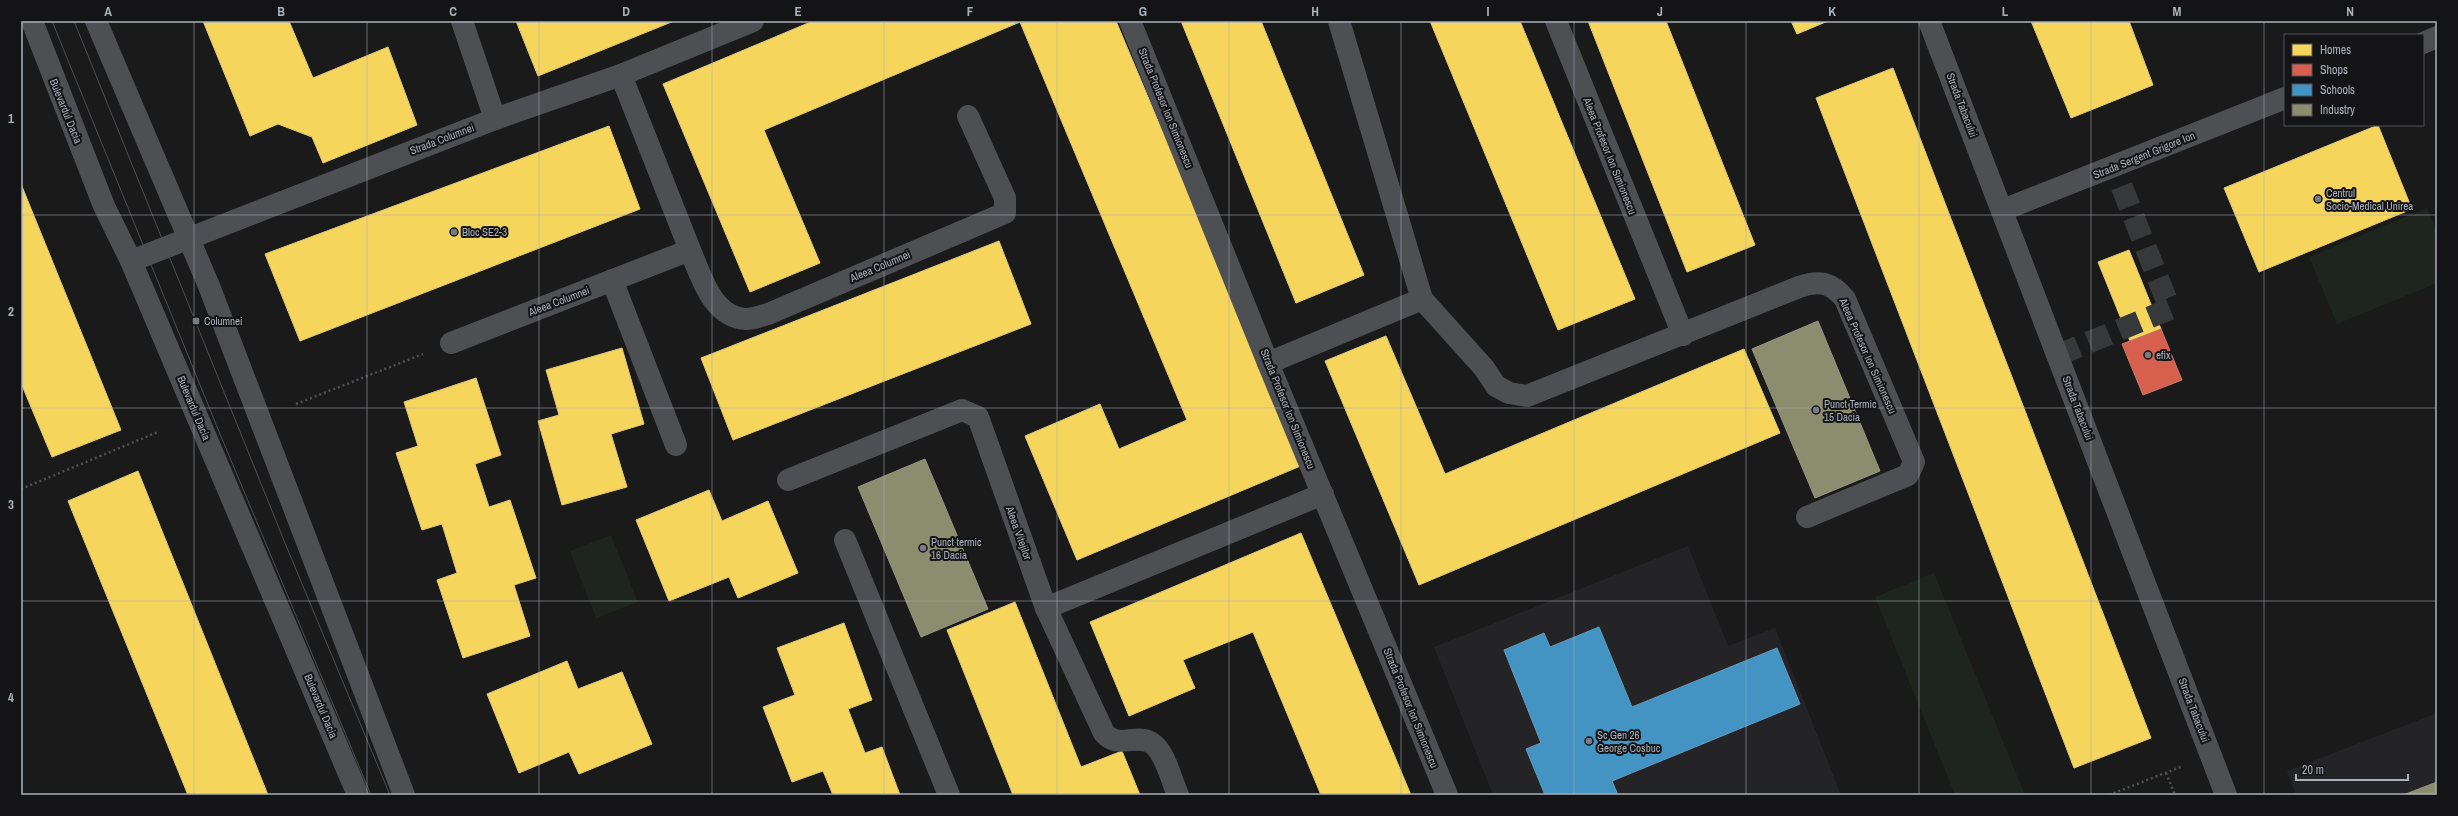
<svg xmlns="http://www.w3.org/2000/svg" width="2458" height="816" viewBox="0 0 2458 816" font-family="'Archivo Narrow',sans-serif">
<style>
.built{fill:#242426}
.green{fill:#1d251e}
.homes{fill:#f6d55c;stroke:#dfca78}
.shops{fill:#d6604d;stroke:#c9786e}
.schools{fill:#4393c3;stroke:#629cc1}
.industry{fill:#8c8c6e;stroke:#959785}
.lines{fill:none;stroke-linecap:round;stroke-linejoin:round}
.minor-tunnel{stroke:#37383a;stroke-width:22;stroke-dasharray:22 11;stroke-linecap:butt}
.path{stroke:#505154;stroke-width:2.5;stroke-dasharray:2 3;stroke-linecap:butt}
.minor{stroke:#4d4f53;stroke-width:22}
.tram{stroke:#4d4f52;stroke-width:1}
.grid{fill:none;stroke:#aab1bb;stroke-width:1;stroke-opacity:0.55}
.poi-dot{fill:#787c83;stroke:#141416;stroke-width:1.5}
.labels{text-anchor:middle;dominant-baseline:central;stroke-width:4;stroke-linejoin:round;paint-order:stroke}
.street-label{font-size:11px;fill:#aab1bb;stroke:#141416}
.poi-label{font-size:11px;fill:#aab1bb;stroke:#141416;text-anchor:start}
.neatline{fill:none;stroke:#aab1bb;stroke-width:1.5}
.grid-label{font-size:13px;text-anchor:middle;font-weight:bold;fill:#aab1bb}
</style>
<rect width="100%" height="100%" fill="#1a1a1a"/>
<!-- built -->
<g class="built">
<path d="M 1688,546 L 1728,646 L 1775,628 L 1841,795 L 1493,795 L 1434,647 Z"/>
<path d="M 2437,713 L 2437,795 L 2296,795 L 2287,771 Z"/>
</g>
<!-- green -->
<g class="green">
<path d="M 2427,208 L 2437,232 L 2437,283 L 2337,324 L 2309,257 Z"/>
<path d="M 611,535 L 638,602 L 596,618 L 570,551 Z"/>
<path d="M 1934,573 L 2025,795 L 1955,795 L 1875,597 Z"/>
</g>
<!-- homes -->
<g class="homes">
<path d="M 203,21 L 289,21 L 313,78 L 388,47 L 417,125 L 323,163 L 312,137 L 278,124 L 250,136 Z"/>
<path d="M 516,21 L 674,21 L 538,76 Z"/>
<path d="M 813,21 L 1116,21 L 1303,465 L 1077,560 L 1025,436 L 1100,404 L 1119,449 L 1187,420 L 1020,22 L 764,130 L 820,263 L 750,292 L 663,84 Z"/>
<path d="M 1181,21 L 1261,21 L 1364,275 L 1296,303 Z"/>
<path d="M 1430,21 L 1520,21 L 1635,299 L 1558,330 Z"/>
<path d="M 1588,21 L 1666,21 L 1755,245 L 1687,272 Z"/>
<path d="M 1791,21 L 1828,21 L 1797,34 Z"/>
<path d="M 2031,21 L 2129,21 L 2153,85 L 2071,118 Z"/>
<path d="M 1893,68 L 2151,738 L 2074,768 L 1816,98 Z"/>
<path d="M 2378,125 L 2412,209 L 2259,272 L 2224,188 Z"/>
<path d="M 609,126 L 640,209 L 300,341 L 265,254 Z"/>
<path d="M 21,184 L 121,430 L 52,457 L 21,383 Z"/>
<path d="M 999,241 L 1031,324 L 733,440 L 701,358 Z"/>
<path d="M 2129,250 L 2161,329 L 2130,341 L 2098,262 Z"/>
<path d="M 1386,336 L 1445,474 L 1744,349 L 1780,433 L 1419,585 L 1325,361 Z"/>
<path d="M 622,348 L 644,424 L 611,434 L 627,487 L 562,505 L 538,421 L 559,415 L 546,370 Z"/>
<path d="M 476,378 L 501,455 L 475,464 L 489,507 L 510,500 L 536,578 L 514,585 L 530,636 L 463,658 L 437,580 L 457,573 L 442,524 L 422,530 L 396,453 L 418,446 L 404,402 Z"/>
<path d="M 138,471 L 268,795 L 188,795 L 68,501 Z"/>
<path d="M 709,490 L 722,521 L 768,501 L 798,573 L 738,598 L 729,577 L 669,601 L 636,520 Z"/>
<path d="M 1301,533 L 1411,795 L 1321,795 L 1253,632 L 1183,660 L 1195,688 L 1129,716 L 1090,622 Z"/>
<path d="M 1015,602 L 1081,767 L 1122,751 L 1140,795 L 1013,795 L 947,630 Z"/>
<path d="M 844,623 L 872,700 L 848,709 L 865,753 L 882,747 L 900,795 L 833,795 L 823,771 L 792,782 L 763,707 L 795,695 L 777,648 Z"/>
<path d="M 567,661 L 578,689 L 622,672 L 652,744 L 579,774 L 569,752 L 519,773 L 487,694 Z"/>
</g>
<!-- shops -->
<path class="shops" d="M 2161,329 L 2182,380 L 2143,395 L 2122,344 Z"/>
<!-- schools -->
<path class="schools" d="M 1599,627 L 1632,707 L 1777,648 L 1800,704 L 1612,781 L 1618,795 L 1545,795 L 1526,749 L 1541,743 L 1504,650 L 1544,633 L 1550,647 Z"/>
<!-- industry -->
<g class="industry">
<path d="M 1818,321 L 1880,471 L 1815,498 L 1752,349 Z"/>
<path d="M 925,459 L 988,609 L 921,637 L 858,487 Z"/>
<path d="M 2437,782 L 2437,795 L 2403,795 Z"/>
</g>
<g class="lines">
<!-- minor-tunnel -->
<path class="minor-tunnel" d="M 2058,355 L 2170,309 L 2114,167"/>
<!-- path -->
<g class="path">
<path d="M 296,404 L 423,354"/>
<path d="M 21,489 L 158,432"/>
<path d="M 2166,773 L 2175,795"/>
<path d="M 2109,795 L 2183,766"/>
</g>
<!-- minor -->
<g class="minor">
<path d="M 32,21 L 104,206 L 131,261 L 358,795"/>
<path d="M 96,21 L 209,286 L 404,795"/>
<path d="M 462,21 L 495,119"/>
<path d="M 1130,21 L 1268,363 L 1447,795"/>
<path d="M 1339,21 L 1422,299"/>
<path d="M 1556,21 L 1683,335"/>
<path d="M 1929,21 L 2226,795"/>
<path d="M 2423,43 L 2437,37"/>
<path d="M 621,75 L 690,250"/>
<path d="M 2003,210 L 2285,98"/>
<path d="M 131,261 L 495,119 L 621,75 L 753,21"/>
<path d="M 612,280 L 676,445"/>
<path d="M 451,343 L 690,250 C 701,276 712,317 746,319 C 753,319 761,316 768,314 L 1005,213 L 1005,198 L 968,116"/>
<path d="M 1268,363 L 1422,299 L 1484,368 L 1496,386 L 1509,393 L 1527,396 L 1799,287 C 1819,280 1831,282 1845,299 L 1914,462 L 1908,475 L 1807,517"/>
<path d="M 788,480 L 962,410 L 978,417 L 1046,608 L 1104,733 C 1118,750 1138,732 1153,744 C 1166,754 1171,780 1178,795"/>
<path d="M 845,540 L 949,795"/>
<path d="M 1046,608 L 1323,494"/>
</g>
<!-- tram -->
<g class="tram">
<path d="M 52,21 L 220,434 L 371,795"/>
<path d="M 74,21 L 285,543 L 390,795"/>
</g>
</g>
<!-- grid -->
<path class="grid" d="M 194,21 L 194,795M 367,21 L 367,795M 539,21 L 539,795M 712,21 L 712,795M 884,21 L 884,795M 1057,21 L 1057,795M 1229,21 L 1229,795M 1401,21 L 1401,795M 1574,21 L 1574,795M 1746,21 L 1746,795M 1919,21 L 1919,795M 2091,21 L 2091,795M 2264,21 L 2264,795M 21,215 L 2437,215M 21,408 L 2437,408M 21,601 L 2437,601"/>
<!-- markers -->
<g class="poi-dot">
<circle cx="2318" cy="199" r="4"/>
<circle cx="454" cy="232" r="4"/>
<rect x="192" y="317" width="8" height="8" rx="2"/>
<circle cx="2148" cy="355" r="4"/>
<circle cx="1816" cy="410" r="4"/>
<circle cx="923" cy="548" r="4"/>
<circle cx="1589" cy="741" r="4"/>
</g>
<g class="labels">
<!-- street labels -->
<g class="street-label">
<text transform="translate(1962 105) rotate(69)">Strada Tabacului</text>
<text transform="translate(1166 108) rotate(68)">Strada Profesor Ion Simionescu</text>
<text transform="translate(66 111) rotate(68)">Bulevardul Dacia</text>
<text transform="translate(442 139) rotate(-21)">Strada Columnei</text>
<text transform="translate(2144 155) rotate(-22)">Strada Sergent Grigore Ion</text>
<text transform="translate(1610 156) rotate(68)">Aleea Profesor Ion Simionescu</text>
<text transform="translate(880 266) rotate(-23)">Aleea Columnei</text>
<text transform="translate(559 301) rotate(-21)">Aleea Columnei</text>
<text transform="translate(1868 356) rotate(66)">Aleea Profesor Ion Simionescu</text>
<text transform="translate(194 408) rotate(67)">Bulevardul Dacia</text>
<text transform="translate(2078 408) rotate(69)">Strada Tabacului</text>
<text transform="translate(1288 409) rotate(68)">Strada Profesor Ion Simionescu</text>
<text transform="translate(1019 533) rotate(70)">Aleea Vitejilor</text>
<text transform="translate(321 706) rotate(67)">Bulevardul Dacia</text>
<text transform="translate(1411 708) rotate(68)">Strada Profesor Ion Simionescu</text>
<text transform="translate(2194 710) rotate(69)">Strada Tabacului</text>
</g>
<!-- poi labels -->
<g class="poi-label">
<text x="2326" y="193">Centrul<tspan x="2326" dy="13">Socio-Medical Unirea</tspan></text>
<text x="462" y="232">Bloc SE2-3</text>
<text x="204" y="321">Columnei</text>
<text x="2156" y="355">efix</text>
<text x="1824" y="404">Punct Termic<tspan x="1824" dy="13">15 Dacia</tspan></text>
<text x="931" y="542">Punct termic<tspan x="931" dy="13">16 Dacia</tspan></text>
<text x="1597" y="735">Șc Gen 26<tspan x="1597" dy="13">George Coșbuc</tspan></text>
</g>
</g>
<!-- border -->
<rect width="2458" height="816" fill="none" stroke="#141416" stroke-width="44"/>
<!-- legend -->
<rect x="2284" y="34" width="140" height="92" fill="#141416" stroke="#505358"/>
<rect x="2292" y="44" width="20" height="12" fill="#f6d55c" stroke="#505358"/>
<text x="2320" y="54" font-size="12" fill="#aab1bb">Homes</text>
<rect x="2292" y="64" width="20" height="12" fill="#d6604d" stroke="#505358"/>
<text x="2320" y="74" font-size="12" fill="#aab1bb">Shops</text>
<rect x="2292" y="84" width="20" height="12" fill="#4393c3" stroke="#505358"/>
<text x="2320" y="94" font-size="12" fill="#aab1bb">Schools</text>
<rect x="2292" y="104" width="20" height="12" fill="#8c8c6e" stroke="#505358"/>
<text x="2320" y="114" font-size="12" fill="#aab1bb">Industry</text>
<!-- scale -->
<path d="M2296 774v6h112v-6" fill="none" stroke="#aab1bb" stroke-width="2"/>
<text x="2302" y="774" font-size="12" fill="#aab1bb" stroke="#141416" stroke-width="3" paint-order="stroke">20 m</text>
<rect x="22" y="22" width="2414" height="772" class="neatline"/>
<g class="grid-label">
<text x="108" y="16">A</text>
<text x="281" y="16">B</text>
<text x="453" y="16">C</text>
<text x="626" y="16">D</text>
<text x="798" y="16">E</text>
<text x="970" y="16">F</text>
<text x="1143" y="16">G</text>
<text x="1315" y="16">H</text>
<text x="1488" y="16">I</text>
<text x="1660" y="16">J</text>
<text x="1832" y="16">K</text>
<text x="2005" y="16">L</text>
<text x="2177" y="16">M</text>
<text x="2350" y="16">N</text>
<text x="11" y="123">1</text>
<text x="11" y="316">2</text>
<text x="11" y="509">3</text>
<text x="11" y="702">4</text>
</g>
</svg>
